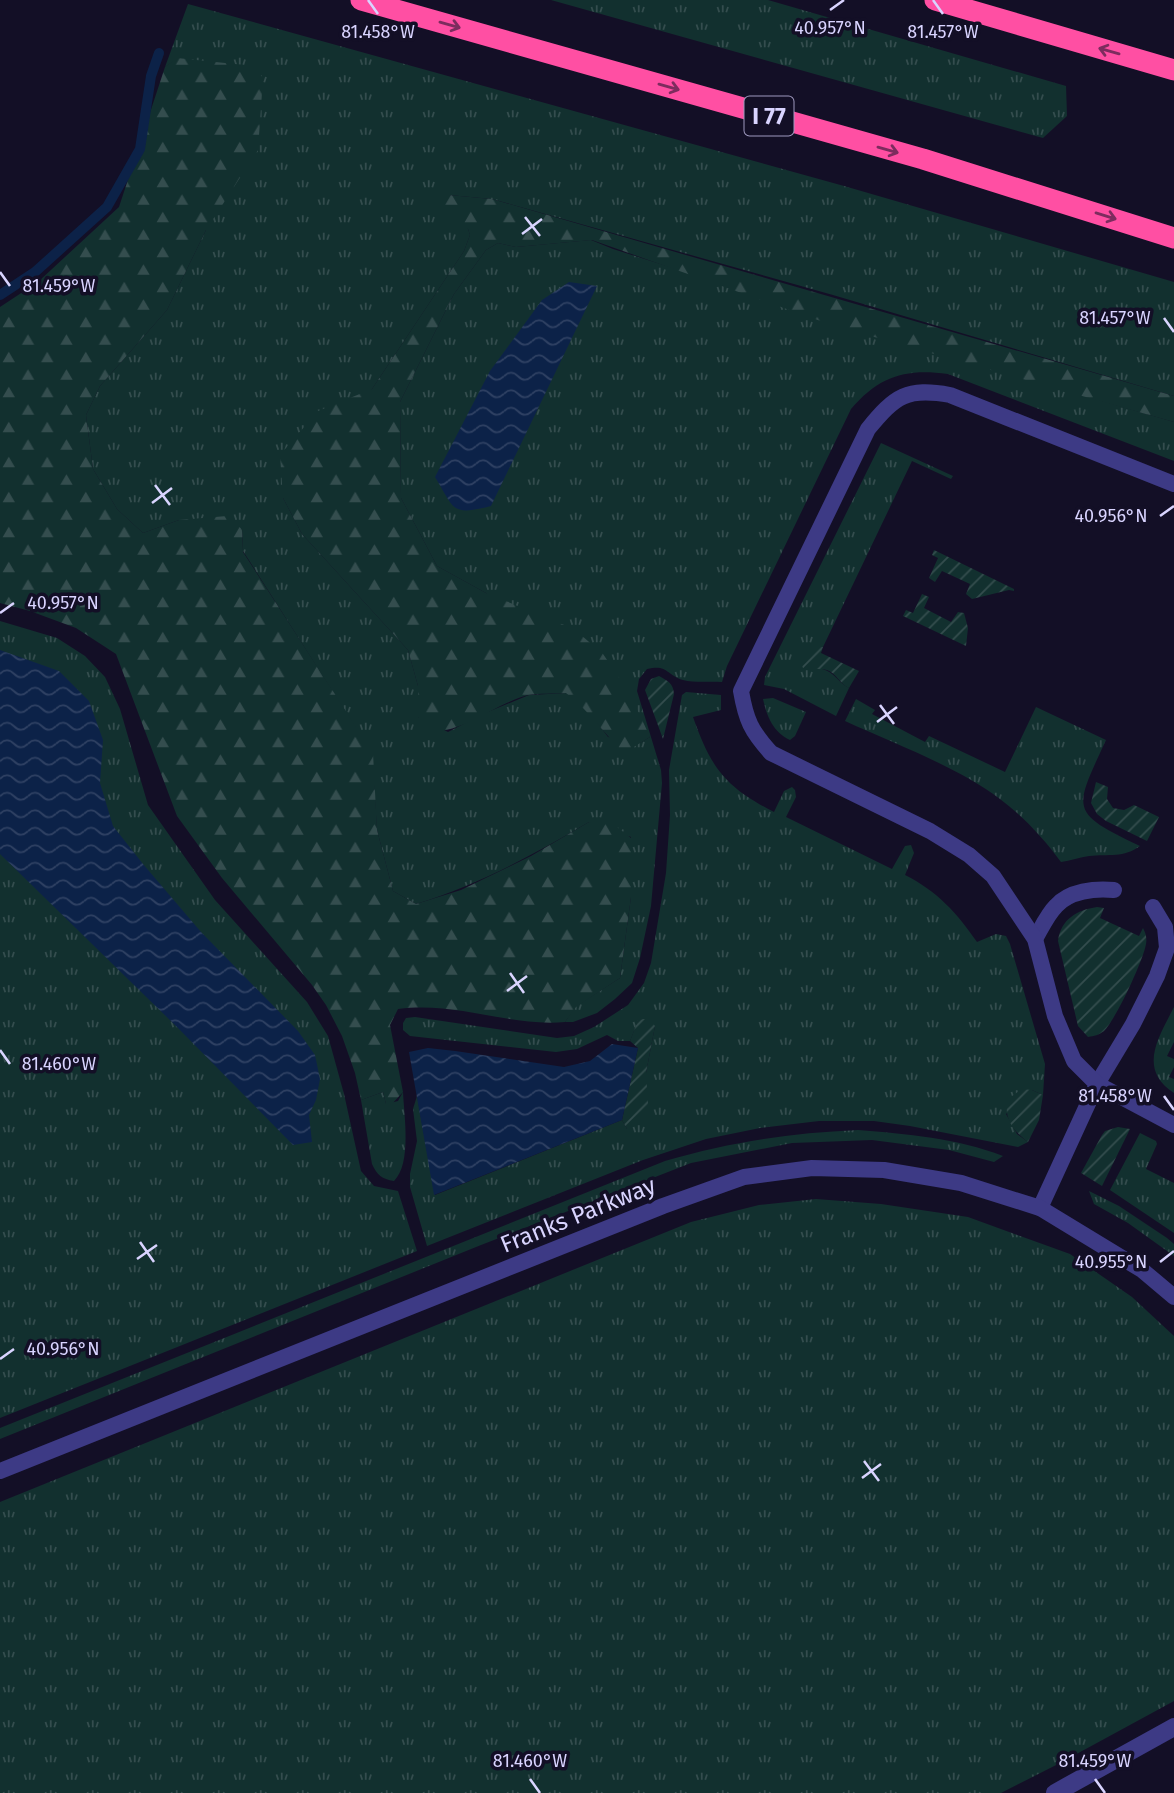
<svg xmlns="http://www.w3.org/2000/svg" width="1174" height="1793" viewBox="0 0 1174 1793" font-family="'Fira Sans',sans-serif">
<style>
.grass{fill:url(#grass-tufts)}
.forest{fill:url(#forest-firs)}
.garden{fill:url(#garden-furrows)}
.water{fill:url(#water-waves)}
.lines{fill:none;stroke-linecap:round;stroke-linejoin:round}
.stream{stroke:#0c2248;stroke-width:10}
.service{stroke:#3d3a85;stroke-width:16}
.tertiary{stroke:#3d3a85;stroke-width:18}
.motorway{stroke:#ff4fa3;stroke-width:21}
.oneway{stroke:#7d2c5e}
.ticks{fill:none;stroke:#d9d4ff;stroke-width:2.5}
.labels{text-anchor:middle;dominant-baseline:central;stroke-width:7;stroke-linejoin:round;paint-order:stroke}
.shield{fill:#130f26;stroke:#9e99be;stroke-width:2}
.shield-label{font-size:23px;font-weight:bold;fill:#d9d4ff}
.street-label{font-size:24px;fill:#d9d4ff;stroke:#130f26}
.ticks-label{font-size:18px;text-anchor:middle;fill:#d9d4ff;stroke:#130f26;stroke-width:7;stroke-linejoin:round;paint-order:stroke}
</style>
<defs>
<pattern id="grass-tufts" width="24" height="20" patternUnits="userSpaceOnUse" patternTransform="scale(1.75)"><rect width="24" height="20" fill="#12302f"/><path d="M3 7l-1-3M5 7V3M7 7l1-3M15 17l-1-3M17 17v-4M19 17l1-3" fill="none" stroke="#344d4e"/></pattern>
<pattern id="forest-firs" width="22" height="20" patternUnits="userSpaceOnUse" patternTransform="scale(1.75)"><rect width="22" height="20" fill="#12302f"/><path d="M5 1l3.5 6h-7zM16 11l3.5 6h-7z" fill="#344d4e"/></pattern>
<pattern id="garden-furrows" width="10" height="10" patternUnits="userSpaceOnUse" patternTransform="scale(1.75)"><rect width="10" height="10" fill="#12302f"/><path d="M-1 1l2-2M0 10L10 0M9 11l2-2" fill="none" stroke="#344d4e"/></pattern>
<pattern id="water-waves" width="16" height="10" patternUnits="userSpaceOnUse" patternTransform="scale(1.75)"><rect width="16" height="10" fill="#0c2248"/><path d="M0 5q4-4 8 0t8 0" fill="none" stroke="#2f4163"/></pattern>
</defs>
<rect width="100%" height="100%" fill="#130f26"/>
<!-- grass -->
<g class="grass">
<path d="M 551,0 L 768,0 L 1066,86 L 1067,116 L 1043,138 Z"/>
<path d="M 188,4 L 844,186 L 1174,282 L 1174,396 L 833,295 L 492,199 L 449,195 L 468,229 L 470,235 L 464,251 L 372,389 L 283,498 L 302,534 L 408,650 L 418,686 L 418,717 L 448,732 L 483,714 L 529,695 L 567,693 L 587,709 L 608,737 L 640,743 L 650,737 L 486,593 L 437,566 L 401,498 L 400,402 L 454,294 L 486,250 L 498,243 L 516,247 L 591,240 L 613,249 L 992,369 L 1174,422 L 1174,461 L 948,374 C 906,368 879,376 851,409 L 727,666 L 722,682 C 710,681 695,683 683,680 C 666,675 668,664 647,669 L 639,679 L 637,691 L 661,770 L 662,783 L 651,906 L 640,958 L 632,983 L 615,999 L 597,1013 L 573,1022 L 565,1022 L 575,1007 L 620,978 L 631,897 L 631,837 L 589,822 C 531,856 480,884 416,904 L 393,891 L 377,830 L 372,753 L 243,551 L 242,529 L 179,520 L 143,533 L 117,509 L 93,469 L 86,415 L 100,386 L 167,310 L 206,230 L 177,59 L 165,67 Z"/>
<path d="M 881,443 L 953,476 L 951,479 L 912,461 L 823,647 L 816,647 L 822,669 C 835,672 838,683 849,688 L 836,716 L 784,689 L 764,685 L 765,677 Z"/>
<path d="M 0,621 L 57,638 L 85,656 L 105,677 L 120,709 L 148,805 L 215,900 L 307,1002 L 328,1036 L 344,1094 L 361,1171 L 374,1186 L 398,1191 L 417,1251 L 0,1418 Z"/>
<path d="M 686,692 L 721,695 L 721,710 L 693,717 C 711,768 725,787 774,812 L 784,791 L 792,787 L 795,790 L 796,797 L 786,817 L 892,869 L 905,846 L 911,845 L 914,853 L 905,875 C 937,891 957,913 977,942 L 996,934 L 1006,936 L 1010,944 L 1045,1064 L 1043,1095 L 1032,1090 L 1006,1114 L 1017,1134 L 1028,1142 L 1018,1147 L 910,1126 L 874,1121 L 819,1121 L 760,1128 L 706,1139 L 643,1160 L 427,1246 L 410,1187 L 410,1174 L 417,1141 L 413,1109 L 417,1096 L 435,1195 L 622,1120 L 627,1129 L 646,1073 L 655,1026 L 638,1021 L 630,1041 L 618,1041 L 607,1035 L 577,1049 L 556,1052 L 410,1036 L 403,1030 L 403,1023 L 406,1018 L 415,1017 L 557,1038 L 574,1036 L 594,1027 L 628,1005 L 644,983 L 651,963 L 666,873 L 670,815 L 669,770 L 682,695 Z"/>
<path d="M 773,698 L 806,712 L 795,736 L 790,740 C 773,732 767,717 763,699 Z"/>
<path d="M 856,699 L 875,710 L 872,714 L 925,742 L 929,736 L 1005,772 L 1036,707 L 1106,740 C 1074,810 1068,812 1140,846 C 1124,858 1108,854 1089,856 C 1080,857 1070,861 1061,862 C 1044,839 1023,816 1000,799 C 956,766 895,744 845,721 Z"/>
<path d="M 1174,1007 L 1174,1042 L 1167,1056 L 1174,1059 L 1174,1067 L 1169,1077 L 1174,1079 L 1174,1093 C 1137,1069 1159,1037 1174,1007 Z"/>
<path d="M 383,1092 L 386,1104 L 398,1101 L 403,1092 C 404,1116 412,1163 394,1181 C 382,1179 377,1175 372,1164 L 361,1100 Z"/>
<path d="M 858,1130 C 906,1134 957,1138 1003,1156 L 994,1162 L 949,1150 L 872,1140 L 792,1143 L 691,1163 L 481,1245 L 0,1439 L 0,1428 L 665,1161 C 730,1142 790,1133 858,1130 Z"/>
<path d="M 1140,1133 L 1156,1141 L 1157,1144 L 1146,1169 L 1174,1183 L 1174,1233 L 1110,1190 Z"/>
<path d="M 1089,1191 L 1119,1206 L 1167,1238 L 1174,1244 L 1174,1256 L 1128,1223 L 1094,1204 Z"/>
<path d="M 816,1199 L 881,1204 L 968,1217 L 1070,1254 L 1132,1297 L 1174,1336 L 1174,1701 L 1060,1763 L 1001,1793 L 0,1793 L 0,1502 L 691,1222 L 759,1205 Z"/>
</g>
<!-- forest -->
<g class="forest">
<path d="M 177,58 L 254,66 L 263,78 L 258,150 L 206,230 L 167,310 L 100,386 L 86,415 L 93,469 L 117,509 L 143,533 L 179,520 L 227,516 L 242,529 L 243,552 L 373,753 L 377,830 L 393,891 L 416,904 L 461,890 L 531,856 L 589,822 L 612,823 L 631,838 L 631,897 L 620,978 L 576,1007 L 565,1022 C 508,1027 458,1001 398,1009 L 390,1025 L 403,1092 L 390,1106 L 386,1104 L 383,1092 L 361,1100 L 355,1073 L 342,1036 L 326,1005 L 312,985 L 222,878 L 177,816 L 116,654 L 76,628 L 30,611 L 0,603 L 0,307 L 38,282 L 119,207 L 165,67 Z"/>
<path d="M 449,195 L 492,199 L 1174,396 L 1174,422 L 832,325 L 592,240 L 516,247 L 498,243 L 486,250 L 454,294 L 400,402 L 401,498 L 437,566 L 486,593 L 574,629 L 603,654 L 629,692 L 650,737 L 624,753 C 603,733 589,710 566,693 C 554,694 540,693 528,695 C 495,704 466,731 432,732 L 418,717 L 418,686 L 408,650 L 302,534 L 283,498 L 280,455 L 318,411 L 372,389 L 464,251 L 470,235 L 468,229 L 437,217 L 443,199 Z"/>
</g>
<!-- garden -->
<g class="garden">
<path d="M 934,550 L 1014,589 L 1014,591 L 1009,590 L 972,599 L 966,594 L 970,584 L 942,571 L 935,582 L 929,578 L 938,558 L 932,555 Z"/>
<path d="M 922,594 L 929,597 L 924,608 L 951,622 L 958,612 L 964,613 L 968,628 L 966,646 L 903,616 L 906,610 L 913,613 Z"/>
<path d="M 816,647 L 823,647 L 821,653 L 859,671 L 849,688 C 840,684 836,673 827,670 C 820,668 811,670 803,668 L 800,661 L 806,651 Z"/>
<path d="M 659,676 C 668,681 673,683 674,694 L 663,739 L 645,690 L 651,679 Z"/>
<path d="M 1096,782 L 1108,787 L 1107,799 L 1113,808 L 1124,810 L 1134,805 L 1159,817 L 1147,841 L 1106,821 L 1097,814 L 1091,803 Z"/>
<path d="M 1097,907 L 1104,908 L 1100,918 L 1139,936 L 1143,928 C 1146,934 1147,938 1146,944 C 1143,961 1116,1019 1104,1031 C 1099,1035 1094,1036 1088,1037 L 1078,1026 L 1058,941 C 1061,919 1077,910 1097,907 Z"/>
<path d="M 644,1019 L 651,1021 L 655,1026 L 646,1073 L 648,1103 L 646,1119 L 627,1129 L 622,1120 L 638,1048 L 630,1041 L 638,1020 Z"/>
<path d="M 1022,1089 L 1032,1090 L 1043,1095 L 1039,1120 L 1028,1142 C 1013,1131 1003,1118 1008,1099 Z"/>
<path d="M 1118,1127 L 1130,1129 L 1102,1186 L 1081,1173 L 1102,1135 L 1105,1131 Z"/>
</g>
<!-- water -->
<g class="water">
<path d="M 569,282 L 597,286 L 491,506 C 451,516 455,510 435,477 L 490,371 L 542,300 Z"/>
<path d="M 0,650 L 59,671 L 89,701 L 103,740 L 100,783 L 113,826 L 143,864 L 201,932 L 298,1031 L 315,1055 L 320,1079 L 316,1100 L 309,1115 L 312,1142 L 293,1145 L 177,1027 L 0,854 Z"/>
<path d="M 612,1044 L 638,1048 L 622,1120 L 434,1195 L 409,1052 L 428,1048 L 455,1051 L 564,1067 L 590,1061 Z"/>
</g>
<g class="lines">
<!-- stream -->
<path class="stream" d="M 0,295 L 35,272 L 107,207 L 140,149 L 151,76 L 159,53"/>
<!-- service -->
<g class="service">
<path d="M 1153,907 L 1165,927 L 1167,948 L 1157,976 L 1133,1024 L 1097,1084 L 1174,1125"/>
<path d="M 1035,939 C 1041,929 1047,915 1056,906 C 1069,891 1095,888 1114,890"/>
<path d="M 1040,1208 L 1097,1084 L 1074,1061 L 1055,1016 L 1035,939 L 993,876 L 969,855 L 930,831 L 771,753 C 751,731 746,720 741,691 L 868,429 C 895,396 907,387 950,395 L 1174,484"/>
<path d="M 0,1471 L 663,1206 L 744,1177 L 812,1168 L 884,1170 L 961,1183 L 1040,1208 L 1142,1270 L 1174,1297"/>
</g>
<!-- tertiary -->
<path class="tertiary" d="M 1055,1793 L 1174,1727"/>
<!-- motorway -->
<g class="motorway">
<path d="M 361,0 L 923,159 L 1174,238"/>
<path d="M 935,0 L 1174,70"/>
</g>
</g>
<!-- one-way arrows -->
<defs><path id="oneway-shaft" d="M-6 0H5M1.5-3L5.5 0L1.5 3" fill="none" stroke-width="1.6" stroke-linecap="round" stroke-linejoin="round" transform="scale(1.75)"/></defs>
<g class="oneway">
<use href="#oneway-shaft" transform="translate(450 25) rotate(16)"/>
<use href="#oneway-shaft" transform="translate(1109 51) rotate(-164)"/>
<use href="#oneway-shaft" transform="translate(669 87) rotate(16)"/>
<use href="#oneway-shaft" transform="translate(888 150) rotate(16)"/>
<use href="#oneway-shaft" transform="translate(1106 216) rotate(17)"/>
</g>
<!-- ticks -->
<path class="ticks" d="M 368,0 L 378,14M 933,0 L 943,14M 830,10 L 844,0M 525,217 L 540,236M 522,234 L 542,219M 0,272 L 10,286M 1164,318 L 1174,332M 155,485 L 170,505M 152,503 L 172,488M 1160,516 L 1174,506M 0,613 L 14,603M 880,705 L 894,724M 877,722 L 897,707M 510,973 L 524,993M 507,991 L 527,976M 0,1050 L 10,1064M 1164,1096 L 1174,1110M 140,1242 L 154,1262M 137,1259 L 157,1245M 1160,1262 L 1174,1251M 0,1359 L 14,1349M 864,1461 L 879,1481M 862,1478 L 881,1464M 530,1779 L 540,1793M 1095,1779 L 1105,1793"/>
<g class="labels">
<!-- shield labels -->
<rect class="shield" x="744.5" y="96.5" width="49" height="39" rx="5"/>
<g class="shield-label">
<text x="769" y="116">I 77</text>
</g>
<!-- street labels -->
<g class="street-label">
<text transform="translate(578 1215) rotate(-22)">Franks Parkway</text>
</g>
</g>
<g class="ticks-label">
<text x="830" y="34">40.957°N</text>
<text x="378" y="38">81.458°W</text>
<text x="943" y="38">81.457°W</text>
<text x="59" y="292">81.459°W</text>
<text x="1115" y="324">81.457°W</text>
<text x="1111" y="522">40.956°N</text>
<text x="63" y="609">40.957°N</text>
<text x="59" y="1070">81.460°W</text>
<text x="1115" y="1102">81.458°W</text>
<text x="1111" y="1268">40.955°N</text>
<text x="63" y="1355">40.956°N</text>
<text x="530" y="1767">81.460°W</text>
<text x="1095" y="1767">81.459°W</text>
</g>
</svg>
